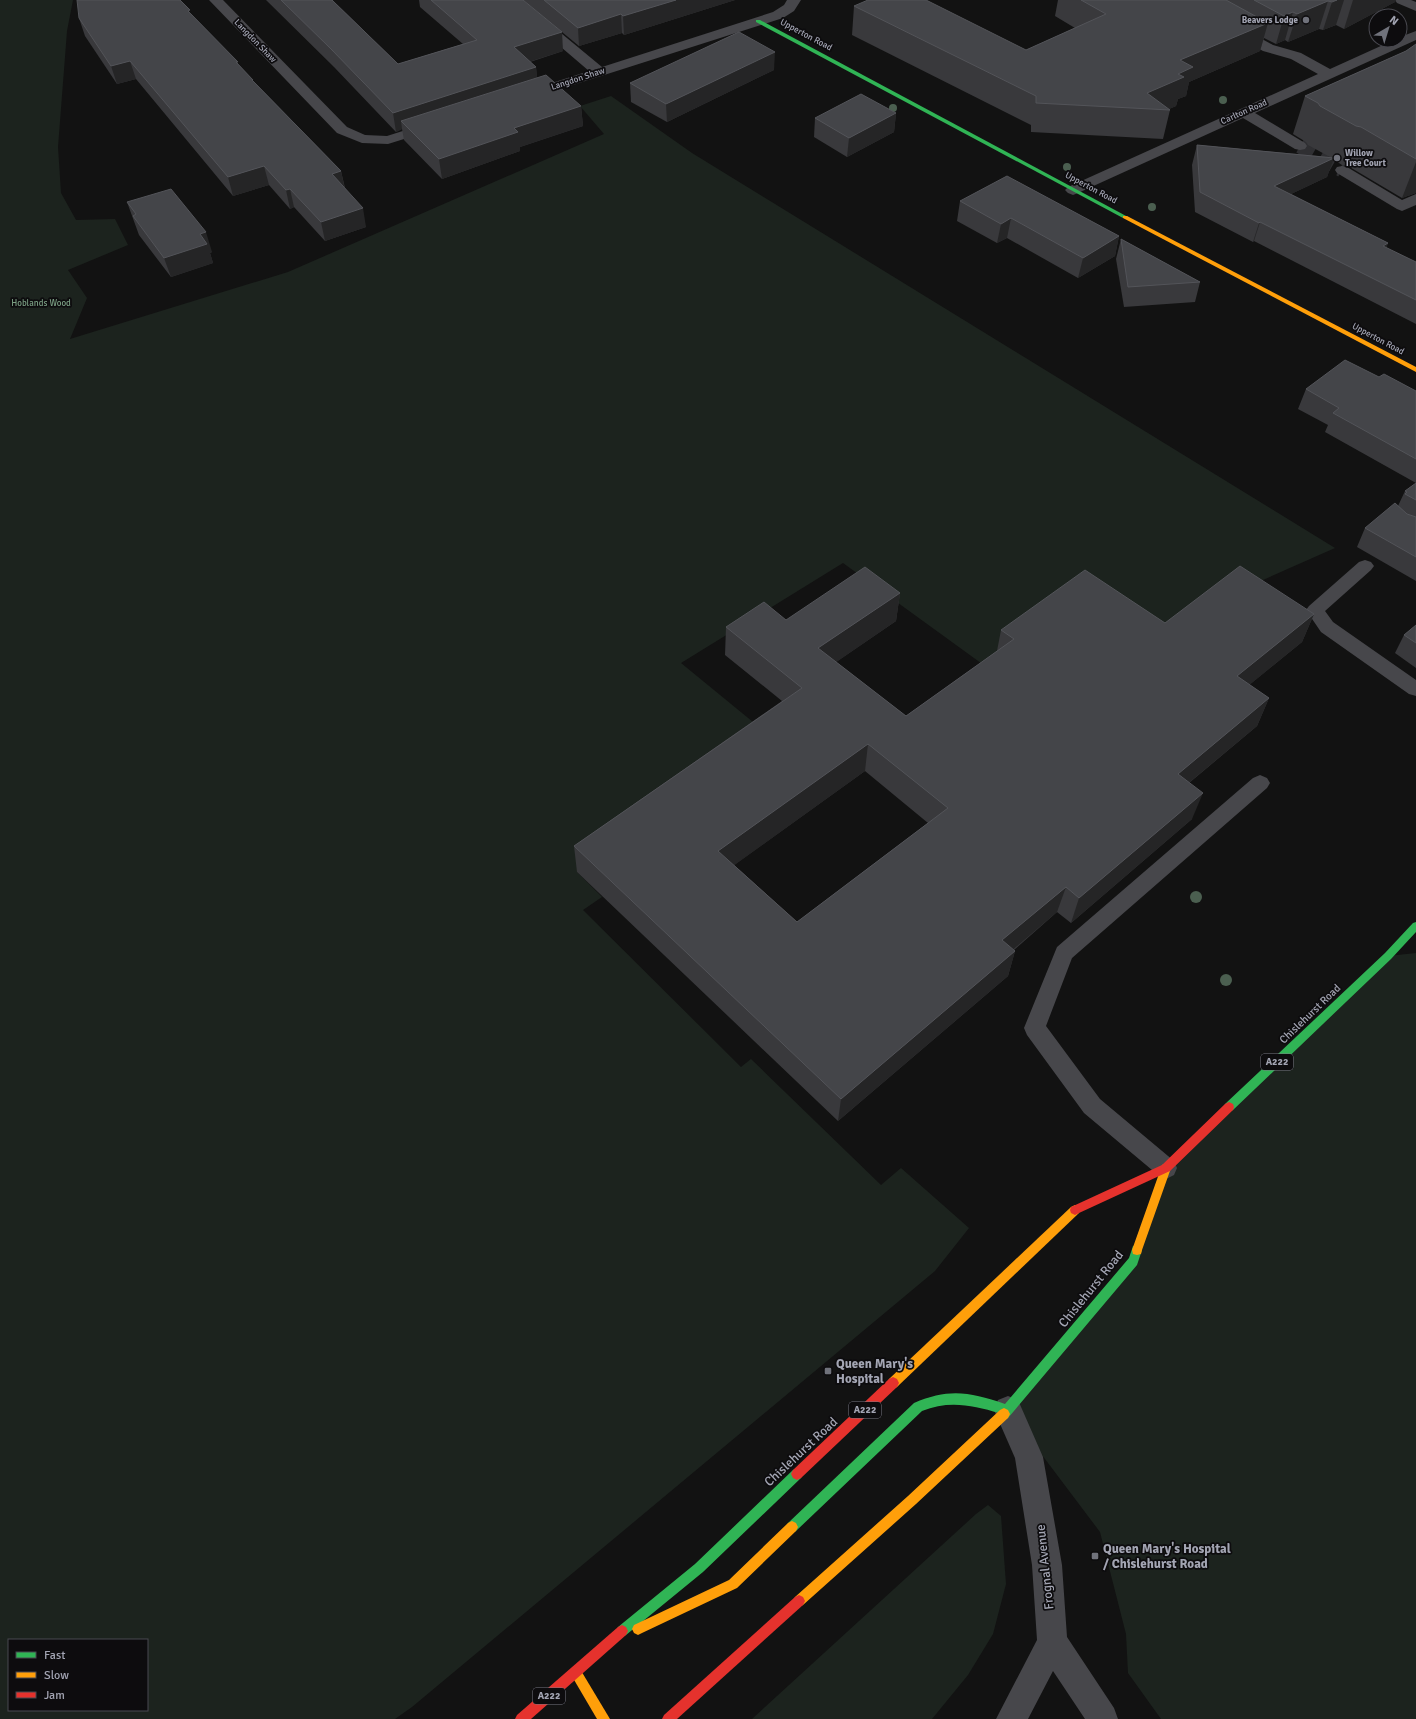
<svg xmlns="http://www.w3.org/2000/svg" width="1416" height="1719" viewBox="0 0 1416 1719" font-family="Signika,sans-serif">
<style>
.green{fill:#1c231e;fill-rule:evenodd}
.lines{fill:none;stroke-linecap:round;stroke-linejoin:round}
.street-tunnel{stroke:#2f2f32;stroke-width:15;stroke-dasharray:15 8;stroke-linecap:butt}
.lane{fill:#47474b;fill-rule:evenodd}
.street{fill:#47474b;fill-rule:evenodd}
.fast{fill:#30b455;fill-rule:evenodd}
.slow{fill:#ff9f0a;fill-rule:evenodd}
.jam{fill:#e5322d;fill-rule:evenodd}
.tree{fill:#4b5f50}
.wall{fill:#39393c;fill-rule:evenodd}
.shaded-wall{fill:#252526}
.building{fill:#444549;stroke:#535459;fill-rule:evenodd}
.poi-dot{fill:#70727b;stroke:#0d0c0e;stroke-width:1.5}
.labels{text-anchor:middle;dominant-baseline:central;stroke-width:3.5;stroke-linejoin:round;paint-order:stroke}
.far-poi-label{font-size:9px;font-weight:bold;fill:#a3a5b3;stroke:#0d0c0e;text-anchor:end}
.far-street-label{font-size:9px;fill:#a3a5b3;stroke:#0d0c0e}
.far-park-label{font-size:9px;fill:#7a9e83;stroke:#0d0c0e}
.shield{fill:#0d0c0e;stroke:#767782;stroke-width:1}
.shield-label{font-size:10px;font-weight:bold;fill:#a3a5b3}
.street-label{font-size:11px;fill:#a3a5b3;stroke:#0d0c0e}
.near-street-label{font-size:13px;fill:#a3a5b3;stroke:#0d0c0e}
.near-poi-label{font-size:13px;font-weight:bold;fill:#a3a5b3;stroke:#0d0c0e;text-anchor:start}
</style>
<rect width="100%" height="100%" fill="#121212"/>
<!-- green -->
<g class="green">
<path d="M 0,0 L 73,0 L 67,31 L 58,147 L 61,193 L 76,220 L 115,219 L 128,245 L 68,270 L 87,298 L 70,339 L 288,272 L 604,134 L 580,106 L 611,96 L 692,153 L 1335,548 L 1229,595 L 1155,651 L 985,666 L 843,563 L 681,663 L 770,736 L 577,872 L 602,897 L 583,910 L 741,1067 L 751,1059 L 881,1185 L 901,1168 L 969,1228 L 935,1271 L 412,1707 L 395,1719 L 0,1719 ZM 9,1640 L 147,1640 L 147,1710 L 9,1710 Z"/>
<path d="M 1416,953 L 1416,1719 L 1161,1719 L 1128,1673 L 1126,1634 L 1100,1532 L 1008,1410 L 1133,1261 L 1166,1168 L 1388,956 Z"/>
<path d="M 988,1505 L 1001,1516 L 1006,1584 L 993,1634 L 968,1675 L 932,1719 L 752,1719 L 976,1514 Z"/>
</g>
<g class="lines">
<!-- street-tunnel -->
<path class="street-tunnel" d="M 1300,146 L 1342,170"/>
<!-- lane -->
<g class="lane">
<path d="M 1395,0 L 1411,0 L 1416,2 L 1416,11 L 1397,3 Z"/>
<path d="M 1365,560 L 1371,562 L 1374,566 L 1371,570 L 1325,611 L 1333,622 L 1416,680 L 1416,696 L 1409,694 L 1321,632 L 1306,610 L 1309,606 L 1359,562 Z"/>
<path d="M 1260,775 L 1267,778 L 1270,783 L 1267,788 L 1072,958 L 1046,1026 L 1100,1099 L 1174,1161 L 1177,1168 L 1174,1175 L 1166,1179 L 1158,1175 L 1084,1113 L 1027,1035 L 1024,1028 L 1057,947 L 1253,778 Z"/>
</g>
<!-- street -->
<g class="street">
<path d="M 209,0 L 223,0 L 347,127 L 365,135 L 387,136 L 431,122 L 436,123 L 438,126 L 436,129 L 388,144 L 362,143 L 337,133 Z"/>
<path d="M 506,0 L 521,0 L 602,67 L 773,12 L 784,5 L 787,0 L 801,0 L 794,11 L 783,18 L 529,99 L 524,98 L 522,95 L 524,92 L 589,71 Z"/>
<path d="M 1174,0 L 1191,0 L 1273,45 L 1301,53 L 1330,69 L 1394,40 L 1400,40 L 1400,37 L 1416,31 L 1416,40 L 1255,113 L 1305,143 L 1307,146 L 1305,149 L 1300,150 L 1295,149 L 1243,118 L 1078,193 L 1073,195 L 1068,193 L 1065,190 L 1068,187 L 1318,74 L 1291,59 L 1263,51 L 1176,3 Z"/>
<path d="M 1342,166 L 1347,167 L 1402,200 L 1416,194 L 1416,205 L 1402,211 L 1397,209 L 1337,173 L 1335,170 L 1337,167 Z"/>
<path d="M 1008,1396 L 1018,1400 L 1043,1457 L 1062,1565 L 1067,1637 L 1114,1708 L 1118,1719 L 1085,1719 L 1053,1671 L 1028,1719 L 996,1719 L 1037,1640 L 1032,1565 L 1015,1458 L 994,1410 L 998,1400 Z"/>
</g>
<!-- fast -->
<g class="fast">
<path d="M 756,20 L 760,20 L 1128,217 L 1123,218 L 756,22 Z"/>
<path d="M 1416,922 L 1416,932 L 1391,959 L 1233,1110 L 1229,1112 L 1225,1110 L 1224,1107 L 1225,1104 L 1385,953 L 1413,923 Z"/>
<path d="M 1137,1245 L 1141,1246 L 1142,1250 L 1137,1265 L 1008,1418 L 1004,1420 L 1000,1418 L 999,1413 C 973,1405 948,1400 922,1411 L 796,1531 L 792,1533 L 788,1531 L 786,1527 L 788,1523 L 914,1403 C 949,1388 970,1392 1005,1404 L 1129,1258 L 1133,1246 Z"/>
<path d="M 797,1468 L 801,1470 L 803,1474 L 801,1478 L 703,1572 L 626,1635 L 622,1637 L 618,1635 L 616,1631 L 618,1627 L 695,1564 L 793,1470 Z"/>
</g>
<!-- slow -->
<g class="slow">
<path d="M 1123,216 L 1127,216 L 1416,367 L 1416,372 L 1123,218 Z"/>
<path d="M 1166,1163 L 1170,1165 L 1171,1168 L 1142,1250 L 1141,1254 L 1137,1255 L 1133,1254 L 1132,1250 L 1161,1168 L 1162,1165 Z"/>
<path d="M 1075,1205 L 1079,1207 L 1080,1210 L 1079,1213 L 897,1387 L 893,1389 L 889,1387 L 887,1383 L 889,1379 L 1071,1207 Z"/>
<path d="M 1004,1408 L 1008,1410 L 1010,1414 L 1008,1418 L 916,1504 L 803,1605 L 799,1607 L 795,1605 L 793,1601 L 795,1597 L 908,1496 L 1000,1410 Z"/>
<path d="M 792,1521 L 796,1523 L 798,1527 L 796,1531 L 737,1588 L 642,1633 L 638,1635 L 634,1633 L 632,1629 L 634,1625 L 729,1580 L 788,1523 Z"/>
<path d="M 576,1667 L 580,1669 L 610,1719 L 597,1719 L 570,1673 L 572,1669 Z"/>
</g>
<!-- jam -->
<g class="jam">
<path d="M 1229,1102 L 1233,1104 L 1234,1107 L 1233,1110 L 1170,1171 L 1079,1213 L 1075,1215 L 1071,1213 L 1070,1210 L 1071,1207 L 1162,1165 L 1225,1104 Z"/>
<path d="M 893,1377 L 897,1379 L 899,1383 L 897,1387 L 801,1478 L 797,1480 L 793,1478 L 791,1474 L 793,1470 L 889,1379 Z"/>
<path d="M 799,1595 L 803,1597 L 805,1601 L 803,1605 L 677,1719 L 662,1719 L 664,1715 L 795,1597 Z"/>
<path d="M 622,1625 L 626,1627 L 628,1631 L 626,1635 L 531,1719 L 515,1719 L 517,1715 L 618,1627 Z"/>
</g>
</g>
<!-- trees -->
<g class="tree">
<circle cx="1223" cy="100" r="4"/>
<circle cx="893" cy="108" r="4"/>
<circle cx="1067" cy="167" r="4"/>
<circle cx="1152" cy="207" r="4"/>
<circle cx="1196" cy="897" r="6"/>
<circle cx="1226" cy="980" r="6"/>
</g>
<!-- wall -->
<g class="wall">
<path d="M 266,0 L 332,0 L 398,64 L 463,44 L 420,7 L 419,0 L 523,0 L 563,51 L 530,62 L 536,67 L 537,78 L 581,106 L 583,126 L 520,147 L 520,151 L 442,179 L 404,140 L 402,129 L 396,132 L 334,67 Z"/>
<path d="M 523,0 L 735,0 L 624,35 L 622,33 L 579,46 Z"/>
<path d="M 1058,0 L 1396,0 L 1395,2 L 1344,29 L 1336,25 L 1323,30 L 1319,29 L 1288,42 L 1285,40 L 1276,44 L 1264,38 L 1260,51 L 1189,82 L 1186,96 L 1178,99 L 1176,106 L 1169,109 L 1170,110 L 1163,139 L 1031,132 L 1031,125 L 852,35 L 854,6 L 1026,50 L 1075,28 L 1055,16 Z"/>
<path d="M 191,14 L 238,64 L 254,82 L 341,171 L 345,188 L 366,227 L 325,241 L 294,207 L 290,209 L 269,185 L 233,196 L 136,79 L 117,84 L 85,36 L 79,18 Z"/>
<path d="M 1416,44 L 1416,193 L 1402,198 L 1348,166 L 1342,165 L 1333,159 L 1327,177 L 1291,194 L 1388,243 L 1386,248 L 1416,262 L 1416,324 L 1254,241 L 1253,242 L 1195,212 L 1192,165 L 1197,145 L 1330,157 L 1308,145 L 1306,142 L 1293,134 L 1305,96 L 1406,51 Z"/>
<path d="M 774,70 L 667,122 L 631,102 L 630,83 Z"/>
<path d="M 896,113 L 894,132 L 847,157 L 814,137 L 815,118 Z"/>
<path d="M 960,201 L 1119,236 L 1115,256 L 1078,278 L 1007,238 L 997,243 L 957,221 Z"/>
<path d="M 127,202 L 212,252 L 210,253 L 213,263 L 171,277 L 139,235 Z"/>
<path d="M 1121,239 L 1200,282 L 1195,302 L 1124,307 L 1116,259 Z"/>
<path d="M 1379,377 L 1416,391 L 1416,581 L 1357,547 L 1365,528 L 1398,506 L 1405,491 L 1416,483 L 1325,432 L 1328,425 L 1298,409 L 1306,389 Z"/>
<path d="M 900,593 L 896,621 L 836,662 L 906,716 L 997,651 L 1001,630 L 1165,623 L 1314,614 L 1302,642 L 1249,685 L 1269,698 L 1257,726 L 1189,783 L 1192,819 L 1071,923 L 1057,912 L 1014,950 L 1015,951 L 1008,976 L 838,1121 L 577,872 L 574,846 L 782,701 L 725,655 L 726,627 L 786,620 ZM 865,771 L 928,823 L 797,922 L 734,865 Z"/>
<path d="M 1416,625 L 1416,668 L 1395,653 L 1404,635 Z"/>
</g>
<!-- shaded-wall -->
<g class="shaded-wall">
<path d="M 676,0 L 735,0 L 624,35 L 623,16 Z"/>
<path d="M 1337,0 L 1344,0 L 1336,25 L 1323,30 L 1332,2 Z"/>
<path d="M 1353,0 L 1396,0 L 1395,2 L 1344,29 Z"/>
<path d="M 1328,1 L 1319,29 L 1288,42 L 1297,14 Z"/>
<path d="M 1293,12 L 1285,40 L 1276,44 L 1284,16 Z"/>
<path d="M 621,14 L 622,33 L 579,46 L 578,28 Z"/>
<path d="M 1268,23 L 1260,51 L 1189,82 L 1186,96 L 1178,99 L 1176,106 L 1167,110 L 1147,93 L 1180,60 Z"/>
<path d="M 562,32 L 563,51 L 516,66 L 514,47 Z"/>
<path d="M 775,52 L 774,70 L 667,122 L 666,104 Z"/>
<path d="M 130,61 L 136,79 L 117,84 L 111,66 Z"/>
<path d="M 536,67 L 538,86 L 401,121 L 402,129 L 396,132 L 393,113 Z"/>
<path d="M 581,106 L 583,126 L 520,147 L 520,151 L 442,179 L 439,159 L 514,128 Z"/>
<path d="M 896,113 L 894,132 L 847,157 L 849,138 Z"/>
<path d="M 1334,158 L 1327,177 L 1268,205 L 1274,186 Z"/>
<path d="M 1416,162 L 1416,193 L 1402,198 Z"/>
<path d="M 264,166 L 269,185 L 233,196 L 228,177 Z"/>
<path d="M 341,171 L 345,190 L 332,174 Z"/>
<path d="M 290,189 L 294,207 L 290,209 L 286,190 Z"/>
<path d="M 363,208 L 366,227 L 325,241 L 321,222 Z"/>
<path d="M 1011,218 L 1007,238 L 997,243 L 1001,224 Z"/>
<path d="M 1260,222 L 1254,241 L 1253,242 L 1259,223 Z"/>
<path d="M 206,232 L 212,252 L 210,253 L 213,263 L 171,277 L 164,258 L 200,234 Z"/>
<path d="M 1119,236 L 1115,256 L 1078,278 L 1083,258 Z"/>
<path d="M 1388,243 L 1381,263 L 1383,246 Z"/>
<path d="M 900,593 L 896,621 L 816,676 L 818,648 Z"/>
<path d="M 1314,614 L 1302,642 L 1226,704 L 1237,676 Z"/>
<path d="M 1269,698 L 1257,726 L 1167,801 L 1178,774 Z"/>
<path d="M 868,744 L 865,771 L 718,877 L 718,851 Z"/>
<path d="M 1203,793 L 1192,819 L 1071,923 L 1079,898 Z"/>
<path d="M 1066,887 L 1057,912 L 995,965 L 1002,940 Z"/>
<path d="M 1015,951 L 1008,976 L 838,1121 L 841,1099 Z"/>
</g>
<!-- building -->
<g class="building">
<path d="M 77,0 L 180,0 L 190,10 L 188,11 L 238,62 L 236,62 L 253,80 L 252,80 L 341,171 L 332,174 L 363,208 L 321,222 L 290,189 L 286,190 L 264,166 L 228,177 L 130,61 L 111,66 L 79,18 Z"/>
<path d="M 281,0 L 332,0 L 398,64 L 477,40 L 431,0 L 523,0 L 562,32 L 514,47 L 536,67 L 393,113 L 331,49 Z"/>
<path d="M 544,0 L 676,0 L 623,16 L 621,14 L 578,28 Z"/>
<path d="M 868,0 L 926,0 L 1026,50 L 1106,14 L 1081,0 L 1226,0 L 1268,23 L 1180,60 L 1193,67 L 1178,74 L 1184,77 L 1147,93 L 1170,110 L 1036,103 L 1036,96 L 854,6 Z"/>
<path d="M 1254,0 L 1337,0 L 1332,2 L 1328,1 L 1297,14 L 1293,12 L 1284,16 Z"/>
<path d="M 739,32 L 775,52 L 666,104 L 630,83 Z"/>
<path d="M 1416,44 L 1416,159 L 1361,127 L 1356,126 L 1320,106 L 1318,103 L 1305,96 L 1406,51 Z"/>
<path d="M 546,75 L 581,106 L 514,128 L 518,132 L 439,159 L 401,121 Z"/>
<path d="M 861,94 L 896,113 L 849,138 L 815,118 Z"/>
<path d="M 1197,145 L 1334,158 L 1274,186 L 1388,243 L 1383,246 L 1416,262 L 1416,300 L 1260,222 L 1259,223 L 1200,192 Z"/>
<path d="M 1007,176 L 1119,236 L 1083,258 L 1011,218 L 1001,224 L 960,201 Z"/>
<path d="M 171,189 L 206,232 L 200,234 L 207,244 L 164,258 L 133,216 L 136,214 L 127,202 Z"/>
<path d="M 1121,239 L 1200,282 L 1128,287 Z"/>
<path d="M 1345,360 L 1379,377 L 1384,374 L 1416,391 L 1416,459 L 1333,413 L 1339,408 L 1306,389 Z"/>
<path d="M 1416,483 L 1416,500 L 1405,494 L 1407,492 L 1405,491 Z"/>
<path d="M 1395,503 L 1407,514 L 1416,517 L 1416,557 L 1365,528 Z"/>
<path d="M 1240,566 L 1314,614 L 1237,676 L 1269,698 L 1178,774 L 1203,793 L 1079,898 L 1066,887 L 1002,940 L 1015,951 L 841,1099 L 574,846 L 802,688 L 726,627 L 764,602 L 786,620 L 865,567 L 900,593 L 818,648 L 906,716 L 1014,639 L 1001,630 L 1085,570 L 1165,623 ZM 868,744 L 948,808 L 797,922 L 718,851 Z"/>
<path d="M 1416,625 L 1416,643 L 1404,635 Z"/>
</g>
<!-- markers -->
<g class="poi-dot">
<circle cx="1306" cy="20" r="4"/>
<circle cx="1337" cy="158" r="4"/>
<rect x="824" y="1367" width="8" height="8" rx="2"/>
<rect x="1091" y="1552" width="8" height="8" rx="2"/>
</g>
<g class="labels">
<!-- far-poi labels -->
<g class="far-poi-label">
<text x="1298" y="20">Beavers Lodge</text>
<text x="1345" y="153" text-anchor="start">Willow<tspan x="1345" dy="10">Tree Court</tspan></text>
</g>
<!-- far-street labels -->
<g class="far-street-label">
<text transform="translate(806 35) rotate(28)">Upperton Road</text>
<text transform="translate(255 41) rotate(46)">Langdon Shaw</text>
<text transform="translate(578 79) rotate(-18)">Langdon Shaw</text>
<text transform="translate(1244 112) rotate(-24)">Carlton Road</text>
<text transform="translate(1091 188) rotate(28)">Upperton Road</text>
<text transform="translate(1378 339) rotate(28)">Upperton Road</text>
</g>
<!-- far-park labels -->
<g class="far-park-label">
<text x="41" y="303">Hoblands Wood</text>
</g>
<!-- shield labels -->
<g class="shield">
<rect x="1261" y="1054" width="32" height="16" rx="3"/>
<rect x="849" y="1402" width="32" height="16" rx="3"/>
<rect x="533" y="1688" width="32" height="16" rx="3"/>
</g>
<g class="shield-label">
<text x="1277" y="1062">A222</text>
<text x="865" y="1410">A222</text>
<text x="549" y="1696">A222</text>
</g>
<!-- street labels -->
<g class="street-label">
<text transform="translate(1310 1014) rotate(-44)">Chislehurst Road</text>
</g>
<!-- near-street labels -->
<g class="near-street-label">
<text transform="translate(1091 1289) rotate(-51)">Chislehurst Road</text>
<text transform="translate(801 1452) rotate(-43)">Chislehurst Road</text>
<text transform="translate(1045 1567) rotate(-96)">Frognal Avenue</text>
</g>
<!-- near-poi labels -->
<g class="near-poi-label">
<text x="836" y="1364">Queen Mary's<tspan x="836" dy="15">Hospital</tspan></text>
<text x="1103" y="1549">Queen Mary's Hospital<tspan x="1103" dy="15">/ Chislehurst Road</tspan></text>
</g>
</g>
<!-- legend -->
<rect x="8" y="1639" width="140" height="72" fill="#0d0c0e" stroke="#494950"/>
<rect x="16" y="1652" width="20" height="6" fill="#30b455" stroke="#494950"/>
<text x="44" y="1659" font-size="12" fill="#a3a5b3">Fast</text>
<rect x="16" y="1672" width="20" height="6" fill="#ff9f0a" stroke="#494950"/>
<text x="44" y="1679" font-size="12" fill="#a3a5b3">Slow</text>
<rect x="16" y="1692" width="20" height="6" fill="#e5322d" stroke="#494950"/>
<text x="44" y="1699" font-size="12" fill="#a3a5b3">Jam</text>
<!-- north arrow -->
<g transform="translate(1388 28) rotate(38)"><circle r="19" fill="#0d0c0e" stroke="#494950"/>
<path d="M0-3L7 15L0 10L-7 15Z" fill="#70727b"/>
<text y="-6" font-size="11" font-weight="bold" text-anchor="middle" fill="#a3a5b3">N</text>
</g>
</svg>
